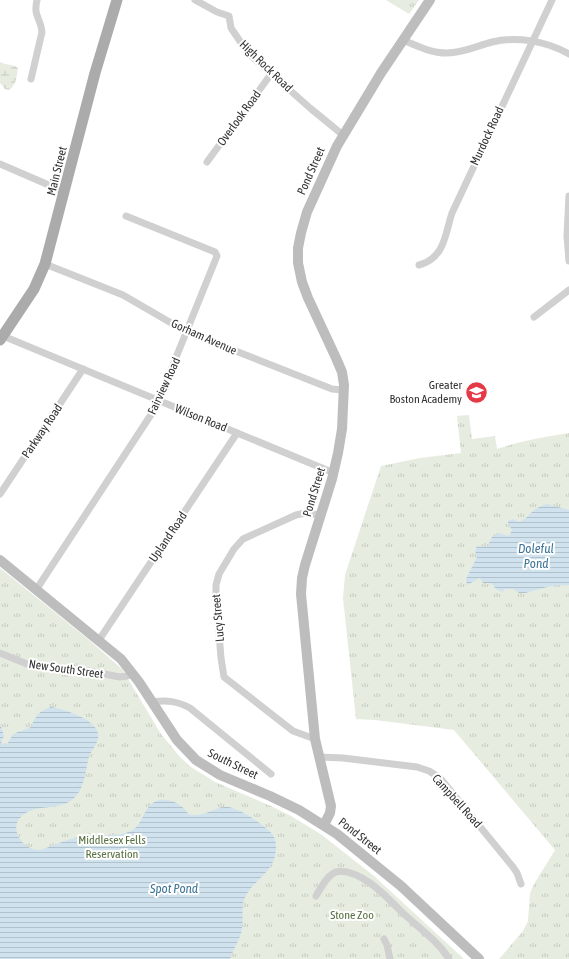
<svg xmlns="http://www.w3.org/2000/svg" width="569" height="959" viewBox="0 0 569 959" font-family="'Asap Condensed',sans-serif">
<style>
.wetland{fill:url(#wetland-marsh)}
.park{fill:url(#park-tufts)}
.water{fill:url(#water-rules)}
.lines{fill:none;stroke-linecap:round;stroke-linejoin:round}
.street{stroke:#d0d0d0;stroke-width:7}
.secondary{stroke:#bdbdbd;stroke-width:10}
.primary{stroke:#ababab;stroke-width:11}
.labels{text-anchor:middle;dominant-baseline:central;stroke-width:4;stroke-linejoin:round;paint-order:stroke}
.street-label{font-size:12px;fill:#333;stroke:#fff}
.poi-label{font-size:12px;fill:#333;stroke:#fff;text-anchor:end}
.park-label{font-size:12px;fill:#56703f;stroke:#fff}
.water-label{font-size:13px;font-style:italic;fill:#3f7597;stroke:#fff}
</style>
<defs>
<pattern id="wetland-marsh" width="20" height="14" patternUnits="userSpaceOnUse"><rect width="20" height="14" fill="#e6ecdf"/><path d="M1 5h8M5 5V1M11 12h8M15 12V8" fill="none" stroke="#c6cbc0"/></pattern>
<pattern id="park-tufts" width="24" height="20" patternUnits="userSpaceOnUse"><rect width="24" height="20" fill="#e6ecdf"/><path d="M3 7l-1-3M5 7V3M7 7l1-3M15 17l-1-3M17 17v-4M19 17l1-3" fill="none" stroke="#c6cbc0"/></pattern>
<pattern id="water-rules" width="6" height="5" patternUnits="userSpaceOnUse"><rect width="6" height="5" fill="#cfe2ee"/><path d="M0 2.5h6" fill="none" stroke="#b2c2cd"/></pattern>
</defs>
<rect width="100%" height="100%" fill="#fff"/>
<!-- wetland -->
<path class="wetland" d="M 0,62 C 6,65 13,64 18,68 C 17,75 16,86 9,90 L 5,89 L 0,83 Z"/>
<!-- park -->
<g class="park">
<path d="M 386,0 L 419,0 L 409,14 Z"/>
<path d="M 469,415 L 472,439 L 495,436 L 497,449 C 520,441 545,437 569,433 L 569,959 L 499,959 L 523,931 L 528,921 L 530,893 L 534,884 L 555,850 L 454,730 L 375,720 L 356,719 L 343,598 L 345,575 L 381,466 L 420,458 L 461,453 L 457,416 Z"/>
<path d="M 0,568 L 89,640 L 122,669 L 161,734 L 180,757 L 191,767 L 215,782 L 271,806 L 291,816 L 322,835 L 374,876 L 464,959 L 0,959 Z"/>
</g>
<!-- water -->
<g class="water">
<path d="M 547,504 L 569,510 L 569,585 L 551,586 L 525,593 L 519,593 L 513,589 L 505,589 L 502,592 L 496,589 L 491,583 L 483,583 L 480,578 L 467,585 L 466,579 L 477,557 L 475,551 L 477,546 L 487,547 L 492,537 L 498,533 L 509,536 L 512,530 L 508,523 L 508,521 L 513,519 L 518,522 C 526,520 526,517 532,512 C 536,508 541,506 547,504 Z"/>
<path d="M 51,707 C 64,709 102,721 98,738 C 97,746 89,752 88,761 C 85,774 84,790 73,799 C 58,812 34,802 20,818 C 8,831 27,855 44,849 C 57,844 69,838 84,836 C 99,834 116,838 131,831 C 145,824 143,803 160,800 C 167,799 175,801 181,806 C 186,809 187,815 193,815 C 205,816 214,808 224,807 C 235,805 267,826 273,835 C 275,838 276,844 276,847 C 276,871 257,877 246,895 C 240,906 244,917 242,929 C 240,940 233,949 230,959 L 0,959 L 0,723 L 4,736 L 1,742 L 5,746 C 9,743 9,739 13,735 C 17,731 26,730 31,727 C 36,715 39,711 51,707 Z"/>
</g>
<g class="lines">
<!-- street -->
<g class="street">
<path d="M 195,0 L 217,12 L 229,16 L 231,28 L 248,53 L 310,108 L 343,135"/>
<path d="M 403,40 C 417,46 431,53 447,53 C 463,53 477,46 492,42 C 517,36 546,41 569,54"/>
<path d="M 31,79 L 42,32 C 41,18 33,17 37,0"/>
<path d="M 207,162 L 271,74"/>
<path d="M 0,164 L 65,192"/>
<path d="M 569,196 L 567,236 L 569,261"/>
<path d="M 45,264 L 123,295 L 185,331 L 332,389 L 344,390"/>
<path d="M 419,265 C 445,258 445,234 452,213 L 552,0"/>
<path d="M 534,317 L 569,290"/>
<path d="M 3,336 L 334,473"/>
<path d="M 0,494 L 83,369"/>
<path d="M 36,590 L 156,407 L 217,256 L 215,252 L 126,216"/>
<path d="M 99,640 L 237,433"/>
<path d="M 0,653 L 27,664 L 40,667 L 83,670 L 120,677 L 127,676 L 133,673"/>
<path d="M 152,702 C 167,700 177,701 190,708 L 271,774"/>
<path d="M 315,739 L 293,731 L 224,677 L 221,658 L 216,596 L 216,585 L 219,574 L 234,549 L 243,539 L 296,515 L 305,513 L 320,515"/>
<path d="M 319,757 L 343,758 L 417,767 L 429,771 L 440,778 L 513,867 L 517,873 L 521,884"/>
<path d="M 316,896 C 321,888 327,875 336,872 C 347,869 361,877 370,883 C 382,891 393,904 404,914 C 419,928 438,941 449,959"/>
<path d="M 384,939 L 387,945 L 390,959"/>
</g>
<!-- secondary -->
<g class="secondary">
<path d="M 0,560 L 121,659 L 139,682 L 177,740 L 196,760 L 220,775 L 270,796 L 299,810 L 337,834 L 401,886 L 479,959"/>
<path d="M 324,825 L 330,813 L 331,806 L 315,739 L 301,594 L 302,578 L 305,565 L 332,479 L 338,453 L 342,429 L 344,385 L 342,372 L 336,358 L 308,298 L 302,282 L 298,263 L 298,248 L 301,233 L 307,212 L 337,146 L 381,73 L 430,0"/>
</g>
<!-- primary -->
<path class="primary" d="M 0,340 L 34,289 L 45,264 L 95,73 L 117,0"/>
</g>
<!-- icons -->
<defs>
<symbol id="school-disc" viewBox="-11 -11 22 22"><circle r="9.5" fill="#e63946" stroke="#fff"/><path d="M0-5L7-2L0 1L-7-2ZM-4 1L0 2.5L4 1V4Q0 6-4 4Z" fill="#fff"/></symbol>
</defs>
<g fill-rule="evenodd">
<use href="#school-disc" x="464" y="380" width="25" height="25"/>
</g>
<g class="labels">
<!-- street labels -->
<g class="street-label">
<text transform="translate(266 66) rotate(44)">High Rock Road</text>
<text transform="translate(239 118) rotate(-54)">Overlook Road</text>
<text transform="translate(487 136) rotate(-65)">Murdock Road</text>
<text transform="translate(57 171) rotate(-76)">Main Street</text>
<text transform="translate(311 171) rotate(-66)">Pond Street</text>
<text transform="translate(204 337) rotate(24)">Gorham Avenue</text>
<text transform="translate(164 386) rotate(-65)">Fairview Road</text>
<text transform="translate(201 418) rotate(22)">Wilson Road</text>
<text transform="translate(42 431) rotate(-56)">Parkway Road</text>
<text transform="translate(314 492) rotate(-73)">Pond Street</text>
<text transform="translate(168 537) rotate(-56)">Upland Road</text>
<text transform="translate(218 618) rotate(-95)">Lucy Street</text>
<text transform="translate(66 669) rotate(8)">New South Street</text>
<text transform="translate(233 764) rotate(26)">South Street</text>
<text transform="translate(457 801) rotate(48)">Campbell Road</text>
<text transform="translate(360 836) rotate(38)">Pond Street</text>
</g>
<!-- poi labels -->
<g class="poi-label">
<text x="462" y="385">Greater<tspan x="462" dy="14">Boston Academy</tspan></text>
</g>
<!-- park labels -->
<g class="park-label">
<text x="112" y="840">Middlesex Fells<tspan x="112" dy="14">Reservation</tspan></text>
<text x="352" y="915">Stone Zoo</text>
</g>
<!-- water labels -->
<g class="water-label">
<text x="536" y="548">Doleful<tspan x="536" dy="15">Pond</tspan></text>
<text x="174" y="888">Spot Pond</text>
</g>
</g>
</svg>
